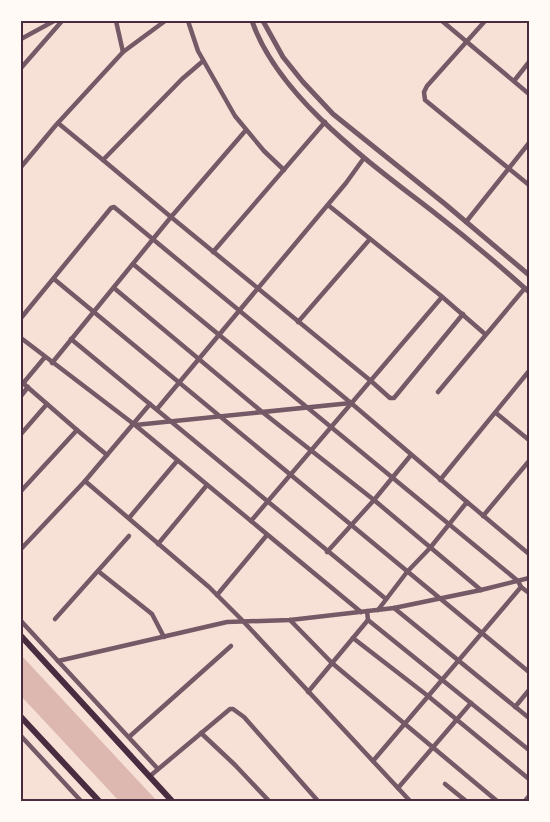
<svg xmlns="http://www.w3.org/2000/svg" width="550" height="822" viewBox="0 0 550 822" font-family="Manrope,sans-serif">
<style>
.water{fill:#dcb8b0}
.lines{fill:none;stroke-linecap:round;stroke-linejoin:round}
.minor{stroke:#755966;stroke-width:4.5}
.tertiary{stroke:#755966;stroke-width:5}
.primary{stroke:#4a2c40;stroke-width:6}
.neatline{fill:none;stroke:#4a2c40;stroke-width:2}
</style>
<rect width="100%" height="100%" fill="#f7e1d7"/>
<!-- water -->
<path class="water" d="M 21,655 L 157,801 L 119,801 L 21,696 Z"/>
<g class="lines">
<!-- minor -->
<g class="minor">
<path d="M 116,21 L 123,52"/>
<path d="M 188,21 L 198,51 L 235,116 L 264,151 L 284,170"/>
<path d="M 442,21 L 529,94"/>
<path d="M 485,21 L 427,86 L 424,92 L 425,100 L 529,185"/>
<path d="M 21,39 L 54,21"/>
<path d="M 203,61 L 182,79 L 103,160 L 171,217 L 246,130"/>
<path d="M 21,68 L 62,21"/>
<path d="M 514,81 L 529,62"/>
<path d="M 58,123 L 103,160"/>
<path d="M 21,167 L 56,125 L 123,52 L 165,21"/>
<path d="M 328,205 L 440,295 L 485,334"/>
<path d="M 466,222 L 529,143"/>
<path d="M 213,252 L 325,122"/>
<path d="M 133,264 L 518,581 L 521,587 L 529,593"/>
<path d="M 54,279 L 529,672"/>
<path d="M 114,288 L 261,411 L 374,500 L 481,590"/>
<path d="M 21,318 L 111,208 L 114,207 L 351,403 L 467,502"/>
<path d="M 298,322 L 370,239"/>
<path d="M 21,338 L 135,425 L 361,612"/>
<path d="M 71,339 L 386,599"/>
<path d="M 52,363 L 171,217 L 371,381 L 390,398 L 394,398 L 463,314"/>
<path d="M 438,392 L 525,288"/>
<path d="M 21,396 L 28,387"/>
<path d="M 157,409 L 346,183 L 364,158"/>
<path d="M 496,413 L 529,440"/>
<path d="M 135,425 L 351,403"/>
<path d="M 77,430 L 107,455"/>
<path d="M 21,434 L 47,404"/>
<path d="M 440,480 L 529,371"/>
<path d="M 85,481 L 150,404"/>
<path d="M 21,491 L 77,430 L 24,384 L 25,381 L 45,357"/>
<path d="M 483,516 L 529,461"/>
<path d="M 129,518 L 177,461"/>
<path d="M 251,521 L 442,297"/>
<path d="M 158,544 L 207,485"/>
<path d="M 21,549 L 85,481 L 209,587 L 243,621 L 410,801"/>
<path d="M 327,552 L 374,500 L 411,455"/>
<path d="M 98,571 L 152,614 L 164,637"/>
<path d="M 217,595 L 267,535"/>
<path d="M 394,608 L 529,718"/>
<path d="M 378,610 L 407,572 L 430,548 L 467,502 L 529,554"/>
<path d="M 55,619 L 129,536"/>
<path d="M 290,620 L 332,663 L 497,801"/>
<path d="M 368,620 L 529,750"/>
<path d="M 21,621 L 158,769"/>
<path d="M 353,638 L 428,696 L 529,779"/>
<path d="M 58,661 L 227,622 L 290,620 L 394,608 L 481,590 L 529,578"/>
<path d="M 308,692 L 368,620 L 367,611"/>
<path d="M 515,707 L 529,690"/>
<path d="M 201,733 L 235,765 L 269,801"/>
<path d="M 21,736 L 81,801"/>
<path d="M 129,737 L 231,646"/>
<path d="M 373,761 L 521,587"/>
<path d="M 150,776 L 230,709 L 233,709 L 244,717 L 318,801"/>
<path d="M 445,784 L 466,801"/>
<path d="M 398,788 L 471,703"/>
<path d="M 525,801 L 529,796"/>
</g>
<!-- tertiary -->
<g class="tertiary">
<path d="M 252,21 C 279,99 373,165 436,214 C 467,238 499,265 529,292"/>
<path d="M 263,21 L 283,57 L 303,82 L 333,114 L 445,204 L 529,275"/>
</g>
<!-- primary -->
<g class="primary">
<path d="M 21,636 L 172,801"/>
<path d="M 21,717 L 99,801"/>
</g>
</g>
<!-- border -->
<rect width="550" height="822" fill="none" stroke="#fffaf5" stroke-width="45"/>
<rect x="22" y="22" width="506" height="778" class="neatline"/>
</svg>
